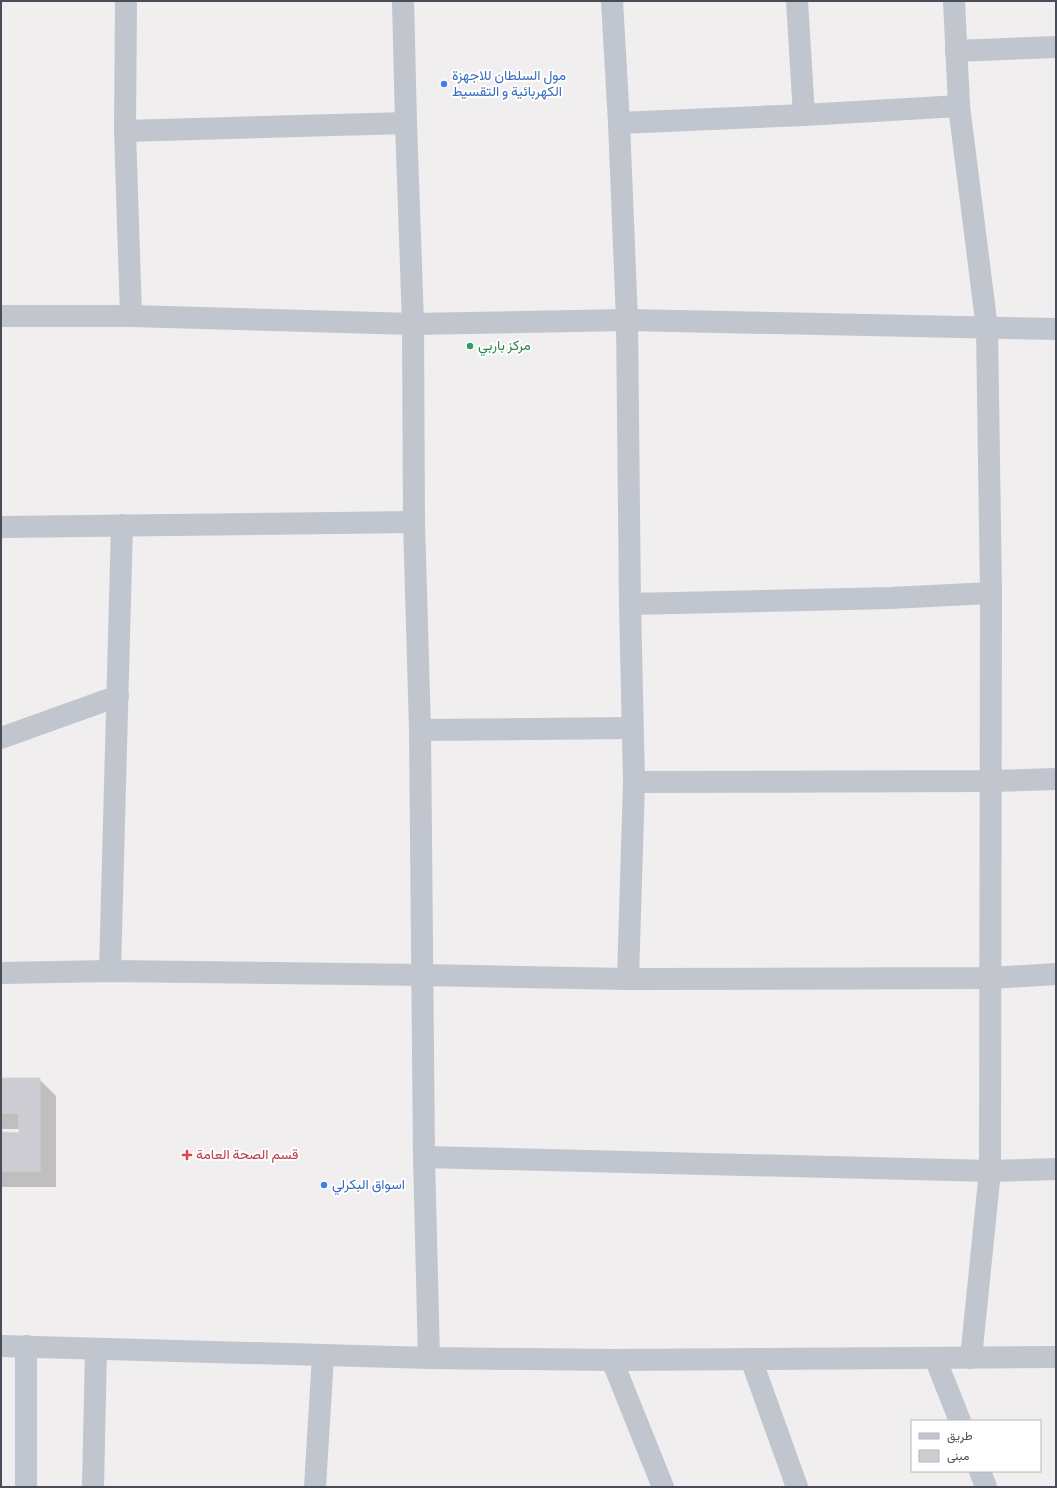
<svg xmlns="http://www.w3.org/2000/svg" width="1057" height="1488" viewBox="0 0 1057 1488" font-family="'Source Sans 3',Vazirmatn,sans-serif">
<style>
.shadow{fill:#0003}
.building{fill:#ccccd2;stroke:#d2d3d9}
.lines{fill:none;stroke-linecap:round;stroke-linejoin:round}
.minor{stroke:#c0c5ce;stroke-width:22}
.shop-dot{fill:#3f7fe0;stroke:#fff;stroke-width:1.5}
.leisure-dot{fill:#2e9e5b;stroke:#fff;stroke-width:1.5}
.health-dot{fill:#e0444e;stroke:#fff;stroke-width:1.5}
.labels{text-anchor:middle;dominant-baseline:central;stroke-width:4;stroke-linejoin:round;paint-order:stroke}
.shop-label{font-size:14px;fill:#366cbe;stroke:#fff;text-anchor:start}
.leisure-label{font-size:14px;fill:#27864d;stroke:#fff;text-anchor:start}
.health-label{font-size:14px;fill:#be3a42;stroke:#fff;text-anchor:start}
</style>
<rect width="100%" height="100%" fill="#f0eeee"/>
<!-- shadow -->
<path class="shadow" d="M 1,1079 L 39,1079 L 56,1096 L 56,1187 L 1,1187 L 1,1133 L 20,1134 L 20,1129 L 1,1129 Z"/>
<!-- building -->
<path class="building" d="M 1,1078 L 40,1078 L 40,1171 L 1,1171 L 1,1132 L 19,1133 L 19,1113 L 1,1113 Z"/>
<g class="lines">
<!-- minor -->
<g class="minor">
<path d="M 126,1 L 125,131 L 131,316"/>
<path d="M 403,1 L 406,123 L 413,324 L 414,522 L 420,730 L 424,1157 L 429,1358"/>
<path d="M 612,1 L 619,123 L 627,320 L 630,604 L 634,782 L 628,979"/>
<path d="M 797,1 L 804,115"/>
<path d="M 954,1 L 959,106 L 987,328 L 991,593 L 990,1171 L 971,1358"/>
<path d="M 956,51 L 1056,47"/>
<path d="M 619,123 L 804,115 L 959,106"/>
<path d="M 125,131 L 406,123"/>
<path d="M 1,316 L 131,316 L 413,324 L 627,320 L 1056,329"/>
<path d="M 1,527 L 414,522"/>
<path d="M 630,604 L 891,598 L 991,593"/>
<path d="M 420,730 L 632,728"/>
<path d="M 1,738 L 118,696"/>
<path d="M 634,782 L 991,781 L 1056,779"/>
<path d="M 110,971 L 122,525"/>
<path d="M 1,973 L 110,971 L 423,975 L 628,979 L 991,978 L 1056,974"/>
<path d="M 424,1157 L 990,1171 L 1056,1169"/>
<path d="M 1,1346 L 429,1358 L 612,1360 L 1056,1357"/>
<path d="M 935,1358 L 960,1421"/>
<path d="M 751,1359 L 797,1487"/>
<path d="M 612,1360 L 663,1487"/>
<path d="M 980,1471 L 986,1487"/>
<path d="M 26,1487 L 26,1346"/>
<path d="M 93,1487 L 96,1349"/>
<path d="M 315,1487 L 323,1356"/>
</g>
</g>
<!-- markers -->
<g class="shop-dot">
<circle cx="444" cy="84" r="4"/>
<circle cx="324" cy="1185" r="4"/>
</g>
<circle class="leisure-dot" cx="470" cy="346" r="4"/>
<path class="health-dot" d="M185 1149h4v4h4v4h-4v4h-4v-4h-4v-4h4z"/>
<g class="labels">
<!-- shop labels -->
<g class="shop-label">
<text x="452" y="76">مول السلطان للاجهزة<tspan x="452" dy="16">الكهربائية و التقسيط</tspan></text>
<text x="332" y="1185">اسواق البكرلي</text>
</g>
<!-- leisure labels -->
<g class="leisure-label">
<text x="478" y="346">مركز باربي</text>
</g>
<!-- health labels -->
<g class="health-label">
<text x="196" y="1155">قسم الصحة العامة</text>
</g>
</g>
<!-- border -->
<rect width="1057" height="1488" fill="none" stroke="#484e59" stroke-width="4"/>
<!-- legend -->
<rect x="911" y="1420" width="130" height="52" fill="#ffffff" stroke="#b6b8bd"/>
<rect x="919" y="1433" width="20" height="6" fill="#c0c5ce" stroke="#b6b8bd"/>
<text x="947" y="1440" font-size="12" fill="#484e59">طريق</text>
<rect x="919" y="1450" width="20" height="12" fill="#ccccd2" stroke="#b6b8bd"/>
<text x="947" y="1460" font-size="12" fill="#484e59">مبنى</text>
</svg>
